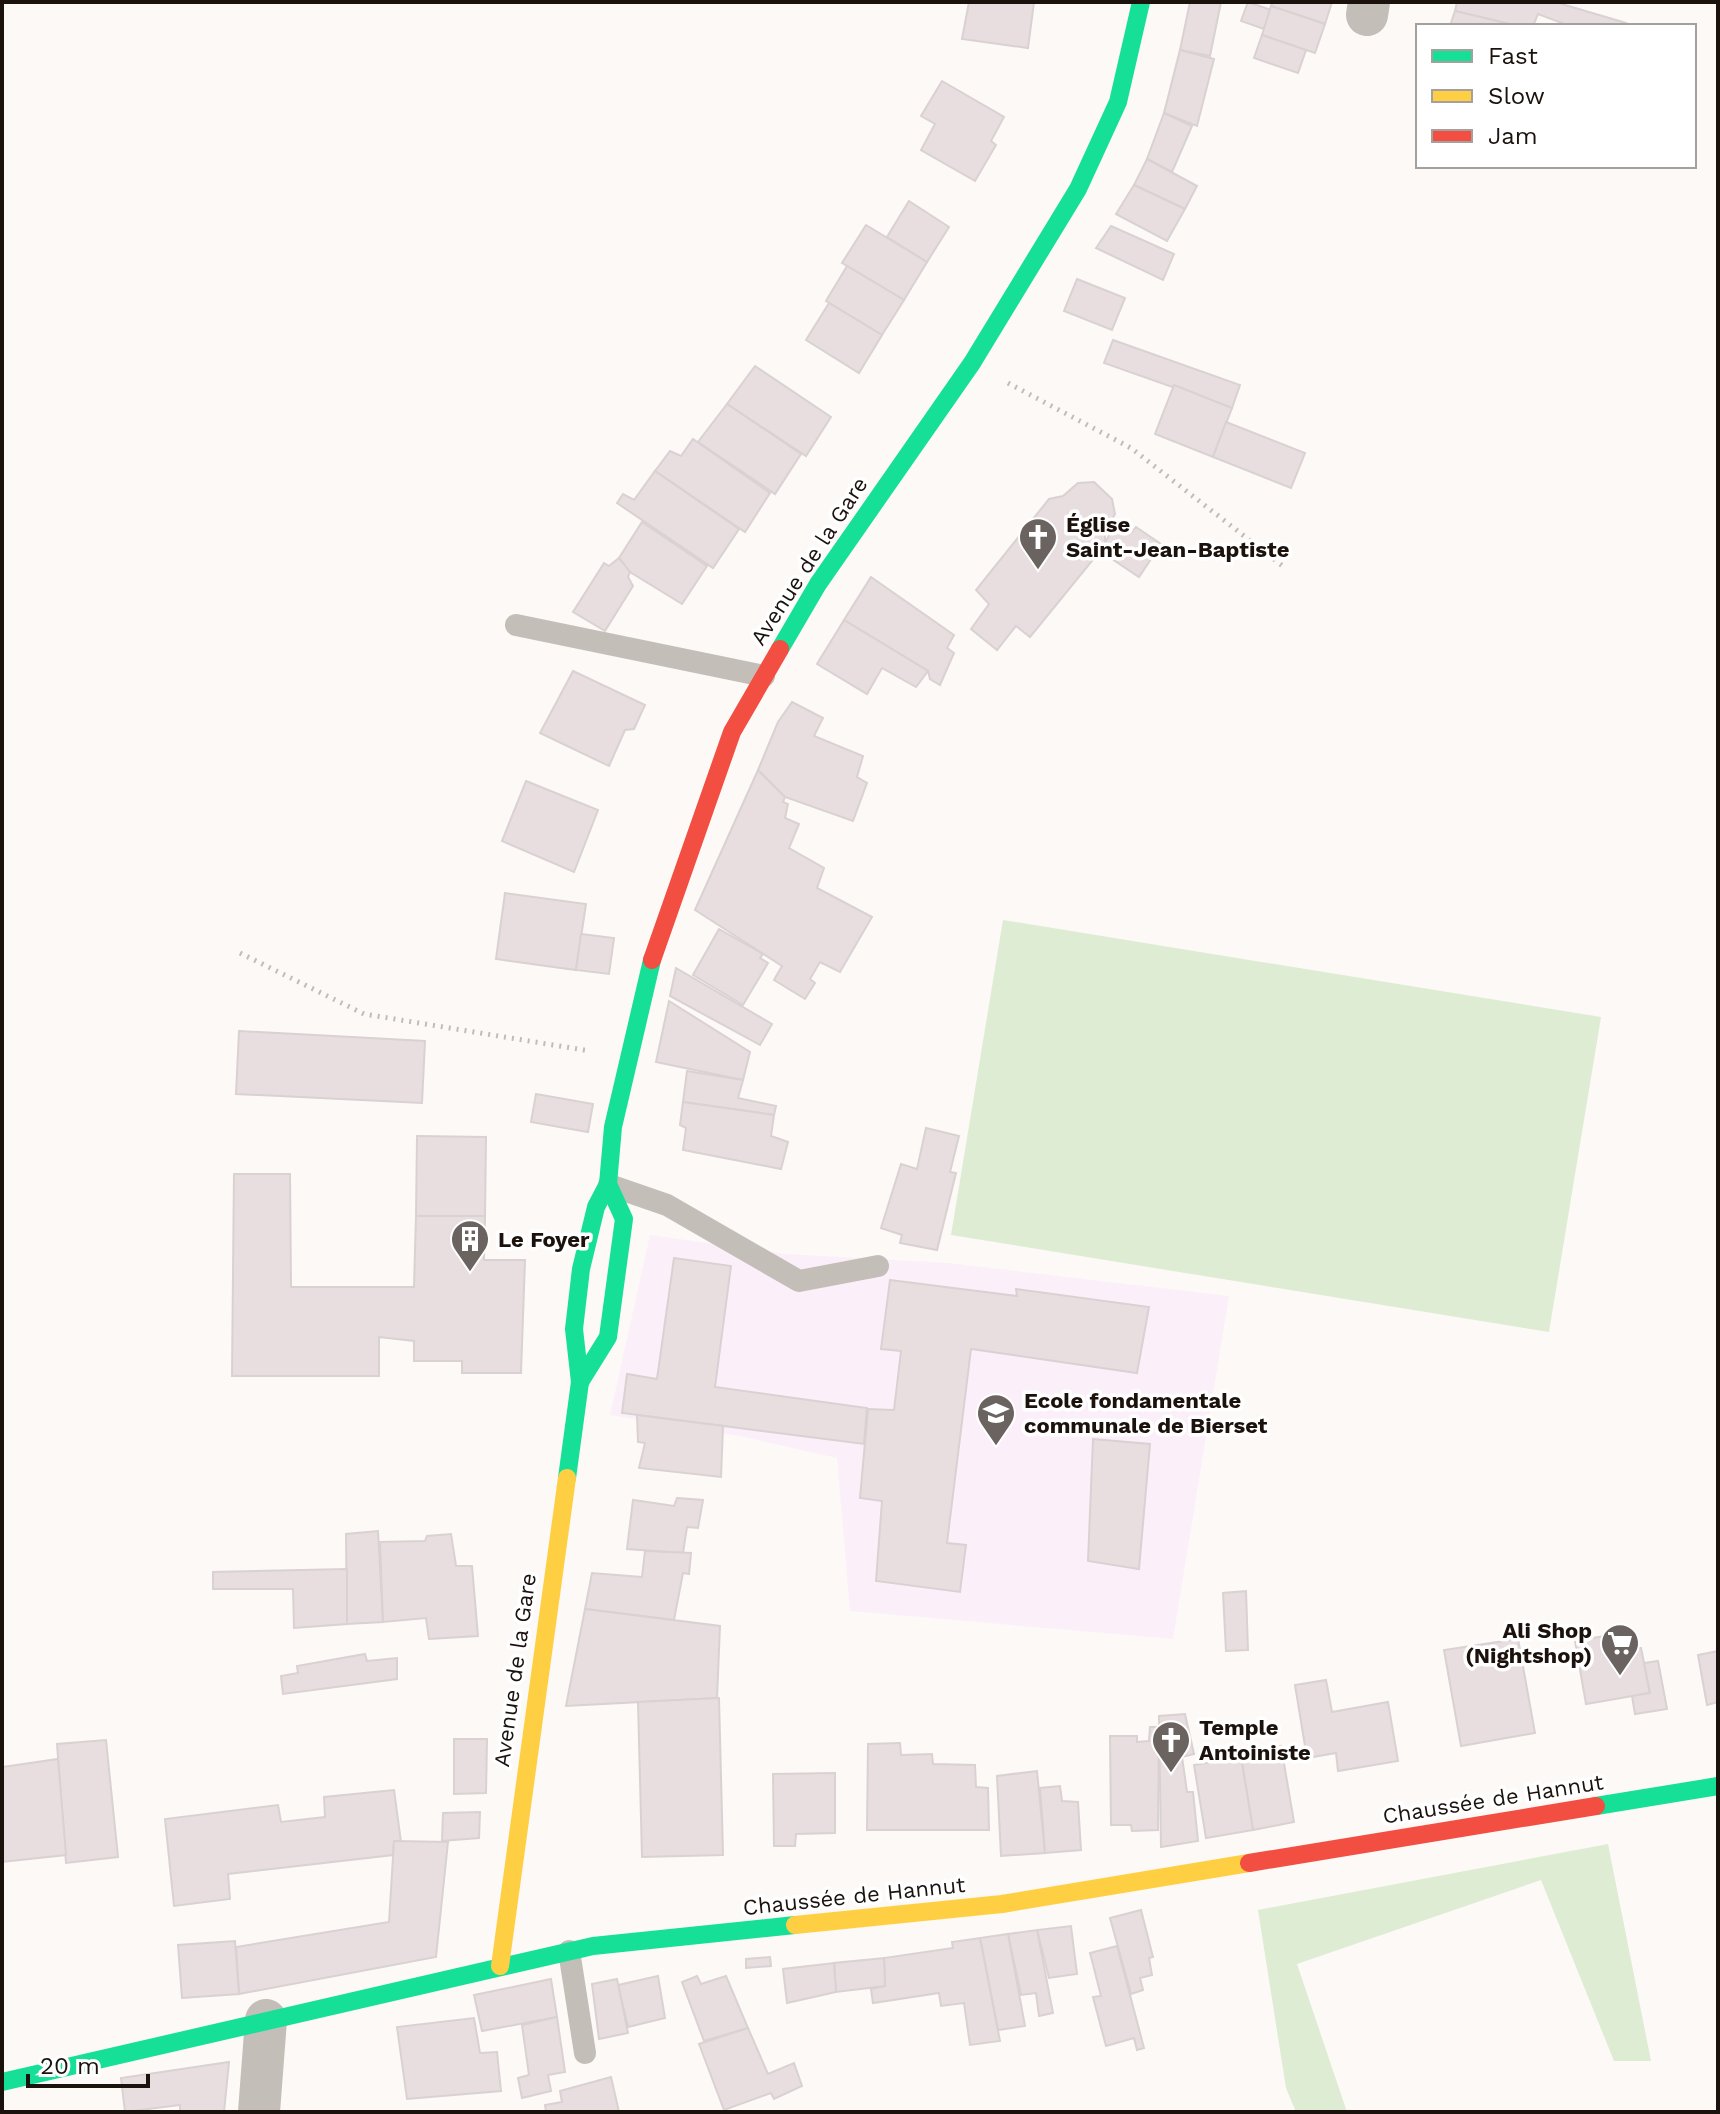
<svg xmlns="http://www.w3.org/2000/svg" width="1720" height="2114" viewBox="0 0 1720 2114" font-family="'Work Sans',sans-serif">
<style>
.education{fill:#fbf0f9}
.green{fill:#deecd3}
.building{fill:#e8dedf;stroke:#d9d1d2;stroke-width:2}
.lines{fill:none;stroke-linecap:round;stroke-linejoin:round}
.path{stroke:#c0bdb9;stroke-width:5;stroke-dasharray:2 6;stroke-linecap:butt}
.lane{stroke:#c4beb8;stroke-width:22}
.street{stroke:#c4beb8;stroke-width:42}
.fast{stroke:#16e098;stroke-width:18}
.slow{stroke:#ffcf43;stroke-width:18}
.jam{stroke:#f24e42;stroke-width:18}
.labels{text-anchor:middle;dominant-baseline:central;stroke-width:7;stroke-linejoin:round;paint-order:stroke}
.poi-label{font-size:22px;font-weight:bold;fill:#1b120d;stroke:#fff;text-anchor:start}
.street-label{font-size:22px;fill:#1b120d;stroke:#fff}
</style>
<rect width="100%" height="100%" fill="#fcf9f7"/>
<!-- education -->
<path class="education" d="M 650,1235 L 786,1254 L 949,1263 L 1229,1296 L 1173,1639 L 850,1611 L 837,1458 L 739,1436 L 610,1415 Z"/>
<!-- green -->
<g class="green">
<path d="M 1003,920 L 1601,1017 L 1549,1332 L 951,1235 Z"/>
<path d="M 1608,1844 L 1651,2061 L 1614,2061 L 1541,1880 L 1297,1964 L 1347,2112 L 1296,2112 L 1286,2088 L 1258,1910 Z"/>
</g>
<!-- building -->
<g class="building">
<path d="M 969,2 L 1034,2 L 1028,48 L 962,39 Z"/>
<path d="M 1190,2 L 1221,2 L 1210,56 L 1180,50 Z"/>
<path d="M 1248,2 L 1271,10 L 1264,29 L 1241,21 Z"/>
<path d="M 1273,2 L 1332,2 L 1325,24 L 1271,6 Z"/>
<path d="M 1457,2 L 1555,2 L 1626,23 L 1625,26 L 1570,26 L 1538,14 L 1533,26 L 1518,26 L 1455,11 Z"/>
<path d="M 1271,6 L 1325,24 L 1315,53 L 1262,35 Z"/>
<path d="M 1455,11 L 1518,26 L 1450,26 Z"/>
<path d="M 1262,35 L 1306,50 L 1298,73 L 1254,58 Z"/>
<path d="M 1180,50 L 1214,59 L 1197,126 L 1164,113 Z"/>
<path d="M 942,81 L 1004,117 L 991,141 L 996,145 L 975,181 L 921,150 L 935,124 L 921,116 Z"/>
<path d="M 1164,113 L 1192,126 L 1172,172 L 1147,159 Z"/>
<path d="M 1147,159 L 1197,186 L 1185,209 L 1134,185 Z"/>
<path d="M 1134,185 L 1185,209 L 1167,241 L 1116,214 Z"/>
<path d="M 909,201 L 949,227 L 927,262 L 887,237 Z"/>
<path d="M 866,225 L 927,262 L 904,300 L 842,263 Z"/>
<path d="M 1111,226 L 1174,254 L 1163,280 L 1096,248 Z"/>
<path d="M 847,266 L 904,300 L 882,335 L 826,301 Z"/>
<path d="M 1077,279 L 1125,298 L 1112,330 L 1064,311 Z"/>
<path d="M 829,303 L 882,335 L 859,373 L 806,340 Z"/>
<path d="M 1113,340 L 1240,385 L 1232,408 L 1104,363 Z"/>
<path d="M 755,366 L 831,417 L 806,456 L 727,404 Z"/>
<path d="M 1174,385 L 1232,408 L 1213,457 L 1155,434 Z"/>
<path d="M 727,404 L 801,454 L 775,494 L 698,442 Z"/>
<path d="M 1226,422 L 1305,453 L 1291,488 L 1213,457 Z"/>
<path d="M 693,439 L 770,493 L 745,532 L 655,471 L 670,451 L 681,456 Z"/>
<path d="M 655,471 L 739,529 L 713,568 L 617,503 L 623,494 L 634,500 Z"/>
<path d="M 1094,482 L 1112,499 L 1115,514 L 1105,531 L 1105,545 L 1030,637 L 1016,626 L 997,650 L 971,629 L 989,604 L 976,590 L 1049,499 L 1063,496 L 1078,483 Z"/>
<path d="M 642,522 L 707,566 L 682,604 L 630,572 L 619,558 Z"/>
<path d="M 1117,522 L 1132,532 L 1136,527 L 1161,544 L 1139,577 L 1100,551 Z"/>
<path d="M 619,558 L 630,572 L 628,577 L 633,586 L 605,631 L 573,612 L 604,563 L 609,566 Z"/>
<path d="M 871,577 L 954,635 L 947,648 L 954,653 L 940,685 L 930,679 L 928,671 L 844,620 Z"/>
<path d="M 844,620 L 928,671 L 916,687 L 882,668 L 867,694 L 817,664 Z"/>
<path d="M 573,671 L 645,705 L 634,729 L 625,730 L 609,766 L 540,733 Z"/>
<path d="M 792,702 L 823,718 L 814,736 L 863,756 L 857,777 L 867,783 L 853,821 L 785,797 L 758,770 L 778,722 Z"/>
<path d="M 758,770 L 785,797 L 783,802 L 788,804 L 785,818 L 799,824 L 789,848 L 824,868 L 817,888 L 872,917 L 840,972 L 820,962 L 810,979 L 815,983 L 805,999 L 774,980 L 782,966 L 695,910 Z"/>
<path d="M 526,781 L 598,810 L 574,872 L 502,841 Z"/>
<path d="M 505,893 L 586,904 L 576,970 L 496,959 Z"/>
<path d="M 719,929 L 763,954 L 760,958 L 768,963 L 743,1005 L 693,975 Z"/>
<path d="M 581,934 L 614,938 L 609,974 L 576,970 Z"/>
<path d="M 676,968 L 772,1024 L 760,1045 L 670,996 Z"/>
<path d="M 669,1001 L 750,1052 L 743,1080 L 656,1062 Z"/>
<path d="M 239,1031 L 425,1041 L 422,1103 L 236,1094 Z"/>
<path d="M 687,1071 L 743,1080 L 738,1098 L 776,1106 L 774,1115 L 683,1102 Z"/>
<path d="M 536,1094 L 593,1104 L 588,1132 L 531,1122 Z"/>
<path d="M 683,1102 L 774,1115 L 771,1136 L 788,1142 L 781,1169 L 683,1150 L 686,1128 L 680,1125 Z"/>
<path d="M 926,1128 L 959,1136 L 950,1172 L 956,1173 L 937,1250 L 900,1243 L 902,1235 L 881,1228 L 901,1164 L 917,1169 Z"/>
<path d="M 417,1136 L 486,1137 L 485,1216 L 416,1216 Z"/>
<path d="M 234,1174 L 290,1174 L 291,1287 L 414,1287 L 416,1216 L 485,1216 L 484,1260 L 525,1260 L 521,1373 L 462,1373 L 462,1361 L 414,1361 L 414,1341 L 379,1337 L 379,1376 L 232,1376 Z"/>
<path d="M 674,1258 L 731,1266 L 715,1387 L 867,1408 L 864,1444 L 622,1413 L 627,1374 L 657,1379 Z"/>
<path d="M 890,1280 L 1017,1296 L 1016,1289 L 1149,1307 L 1137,1373 L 971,1349 L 947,1543 L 966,1545 L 960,1592 L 876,1581 L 882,1501 L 860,1498 L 868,1409 L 894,1410 L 901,1351 L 881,1349 Z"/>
<path d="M 637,1415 L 723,1426 L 721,1477 L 639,1468 L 645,1443 L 638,1442 Z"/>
<path d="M 1093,1439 L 1150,1444 L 1139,1569 L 1088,1561 Z"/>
<path d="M 677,1498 L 703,1500 L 698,1528 L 687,1527 L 683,1553 L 627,1549 L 633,1500 L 674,1506 Z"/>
<path d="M 378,1531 L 383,1622 L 347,1624 L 346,1534 Z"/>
<path d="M 451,1534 L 456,1566 L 472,1566 L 478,1636 L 429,1639 L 426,1618 L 383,1622 L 380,1542 L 425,1541 L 427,1536 Z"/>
<path d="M 645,1551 L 691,1553 L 689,1574 L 683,1573 L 674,1620 L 585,1609 L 592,1573 L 642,1577 Z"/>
<path d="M 347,1569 L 347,1624 L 294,1628 L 293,1589 L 213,1589 L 213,1572 Z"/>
<path d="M 1246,1591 L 1248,1650 L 1226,1651 L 1223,1593 Z"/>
<path d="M 585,1609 L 720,1626 L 717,1698 L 566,1706 Z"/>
<path d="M 1611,1635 L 1615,1652 L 1641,1648 L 1650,1693 L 1586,1704 L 1575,1641 Z"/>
<path d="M 1518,1639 L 1535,1733 L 1461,1746 L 1444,1650 Z"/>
<path d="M 1718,1651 L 1718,1702 L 1707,1705 L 1698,1655 Z"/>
<path d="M 365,1654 L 367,1661 L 397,1658 L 397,1679 L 283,1694 L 281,1676 L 298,1673 L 297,1666 Z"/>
<path d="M 1658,1661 L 1667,1709 L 1635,1714 L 1632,1696 L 1650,1693 L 1644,1663 Z"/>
<path d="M 1326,1680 L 1332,1712 L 1388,1702 L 1398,1761 L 1338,1771 L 1336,1753 L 1307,1758 L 1295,1685 Z"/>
<path d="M 719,1698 L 723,1855 L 642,1857 L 638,1702 Z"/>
<path d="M 1185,1714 L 1194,1754 L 1182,1757 L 1187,1792 L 1193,1792 L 1198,1841 L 1161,1847 L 1159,1716 Z"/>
<path d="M 1150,1727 L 1159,1727 L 1158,1830 L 1132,1831 L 1131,1825 L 1111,1825 L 1110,1736 L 1137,1736 L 1137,1742 L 1149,1741 Z"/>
<path d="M 454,1739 L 487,1739 L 486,1793 L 454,1794 Z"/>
<path d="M 106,1740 L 118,1857 L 66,1863 L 57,1744 Z"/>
<path d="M 900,1743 L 901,1755 L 932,1754 L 933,1764 L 975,1765 L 976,1787 L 988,1788 L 989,1830 L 867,1830 L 868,1744 Z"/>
<path d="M 1281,1746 L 1294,1822 L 1253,1830 L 1241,1757 L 1254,1755 L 1253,1750 Z"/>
<path d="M 1241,1757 L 1253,1830 L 1206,1838 L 1194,1765 Z"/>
<path d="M 58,1759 L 66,1855 L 2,1862 L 2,1767 Z"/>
<path d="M 1037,1771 L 1045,1853 L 1001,1856 L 997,1776 Z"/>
<path d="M 835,1773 L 835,1833 L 796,1834 L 795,1846 L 774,1846 L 773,1774 Z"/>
<path d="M 1060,1786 L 1062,1801 L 1078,1802 L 1081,1850 L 1045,1853 L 1040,1788 Z"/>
<path d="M 394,1790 L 401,1842 L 394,1841 L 393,1855 L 228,1874 L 230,1899 L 174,1906 L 165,1819 L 278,1805 L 281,1822 L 325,1817 L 324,1797 Z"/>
<path d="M 480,1812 L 479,1838 L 442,1841 L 443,1813 Z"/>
<path d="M 394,1841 L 448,1842 L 436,1957 L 239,1994 L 236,1947 L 389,1922 Z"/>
<path d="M 1141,1910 L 1153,1957 L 1149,1958 L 1152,1975 L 1140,1978 L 1143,1990 L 1131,1994 L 1110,1918 Z"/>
<path d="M 1071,1926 L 1077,1974 L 1049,1978 L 1037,1930 Z"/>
<path d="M 1037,1930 L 1053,2013 L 1039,2016 L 1036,1993 L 1021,1995 L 1008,1934 Z"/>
<path d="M 1008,1934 L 1025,2026 L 998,2030 L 980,1938 Z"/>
<path d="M 980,1938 L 1000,2041 L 970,2045 L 964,2003 L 941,2006 L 939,1993 L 873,2003 L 871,1989 L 885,1986 L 884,1958 L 953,1948 L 952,1942 Z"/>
<path d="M 235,1941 L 239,1994 L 182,1998 L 178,1945 Z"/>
<path d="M 1117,1946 L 1144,2048 L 1137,2050 L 1134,2038 L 1106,2046 L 1093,1997 L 1101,1996 L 1090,1953 Z"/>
<path d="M 770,1957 L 771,1966 L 746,1968 L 746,1959 Z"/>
<path d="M 884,1958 L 885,1986 L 836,1992 L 834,1963 Z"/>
<path d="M 834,1963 L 836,1992 L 787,2003 L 783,1969 Z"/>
<path d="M 658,1976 L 665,2018 L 628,2027 L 618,1985 Z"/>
<path d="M 697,1976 L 701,1984 L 726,1976 L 748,2028 L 704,2041 L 682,1982 Z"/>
<path d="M 551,1979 L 557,2017 L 482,2031 L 474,1995 Z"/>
<path d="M 617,1979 L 628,2033 L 599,2039 L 592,1984 Z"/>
<path d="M 557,2017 L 565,2072 L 548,2075 L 551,2091 L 522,2098 L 518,2078 L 529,2075 L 522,2025 Z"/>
<path d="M 474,2018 L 480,2053 L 497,2052 L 501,2091 L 407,2099 L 397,2027 Z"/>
<path d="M 748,2028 L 768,2074 L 794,2063 L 802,2086 L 774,2099 L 771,2093 L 724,2110 L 699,2044 Z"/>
<path d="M 229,2062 L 224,2112 L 180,2112 L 180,2105 L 125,2112 L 121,2078 Z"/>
<path d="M 611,2077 L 619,2112 L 546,2112 L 545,2105 L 562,2102 L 560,2091 Z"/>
</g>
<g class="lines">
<!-- path -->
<g class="path">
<path d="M 1008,383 L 1131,448 L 1284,567"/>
<path d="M 240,953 L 364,1014 L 590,1051"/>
</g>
<!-- lane -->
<g class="lane">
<path d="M 516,625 L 764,676"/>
<path d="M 609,1185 L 667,1205 L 799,1281 L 878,1266"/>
<path d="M 569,1951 L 585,2053"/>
</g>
<!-- street -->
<g class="street">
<path d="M 1367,15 L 1369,2"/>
<path d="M 259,2112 L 266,2020"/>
</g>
<!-- fast -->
<g class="fast">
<path d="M 780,649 L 818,584 L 972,363 L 1078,189 L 1118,102 L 1141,2"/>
<path d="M 580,1382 L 608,1337 L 624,1219 L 608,1184"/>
<path d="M 567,1478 L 580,1382 L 574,1329 L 581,1269 L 596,1207 L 608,1184 L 613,1127 L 652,960"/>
<path d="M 1596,1806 L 1718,1786"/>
<path d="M 2,2082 L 593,1946 L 795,1925"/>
</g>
<!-- slow -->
<g class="slow">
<path d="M 795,1925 L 1002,1904 L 1249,1863"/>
<path d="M 500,1966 L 567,1478"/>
</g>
<!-- jam -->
<g class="jam">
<path d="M 652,960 L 732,732 L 780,649"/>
<path d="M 1249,1863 L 1596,1806"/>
</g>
</g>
<!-- icons -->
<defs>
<symbol id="church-pin" viewBox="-11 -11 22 30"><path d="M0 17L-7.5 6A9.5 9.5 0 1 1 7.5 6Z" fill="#6a635f" stroke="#fff"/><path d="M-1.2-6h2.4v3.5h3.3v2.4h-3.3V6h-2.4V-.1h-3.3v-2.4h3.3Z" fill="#fff"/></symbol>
<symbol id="building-pin" viewBox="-11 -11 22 30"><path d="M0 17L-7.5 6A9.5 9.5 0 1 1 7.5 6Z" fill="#6a635f" stroke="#fff"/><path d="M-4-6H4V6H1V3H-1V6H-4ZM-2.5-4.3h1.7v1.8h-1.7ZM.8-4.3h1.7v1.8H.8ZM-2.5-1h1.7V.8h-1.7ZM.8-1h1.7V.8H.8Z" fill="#fff"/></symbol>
<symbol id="school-pin" viewBox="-11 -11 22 30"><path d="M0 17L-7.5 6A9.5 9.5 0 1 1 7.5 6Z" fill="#6a635f" stroke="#fff"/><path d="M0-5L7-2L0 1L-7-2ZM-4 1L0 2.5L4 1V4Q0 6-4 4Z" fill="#fff"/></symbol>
<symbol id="supermarket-pin" viewBox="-11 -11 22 30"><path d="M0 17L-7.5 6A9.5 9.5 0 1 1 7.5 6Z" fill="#6a635f" stroke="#fff"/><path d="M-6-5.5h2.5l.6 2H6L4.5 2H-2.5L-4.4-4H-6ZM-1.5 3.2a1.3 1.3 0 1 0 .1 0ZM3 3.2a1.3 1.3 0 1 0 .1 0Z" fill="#fff"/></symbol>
</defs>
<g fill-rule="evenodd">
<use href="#church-pin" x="1016" y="515" width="44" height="60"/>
<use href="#building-pin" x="448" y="1217" width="44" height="60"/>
<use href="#school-pin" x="974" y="1391" width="44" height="60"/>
<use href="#supermarket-pin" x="1598" y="1621" width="44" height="60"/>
<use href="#church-pin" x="1149" y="1718" width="44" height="60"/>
</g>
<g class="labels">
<!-- poi labels -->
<g class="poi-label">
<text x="1066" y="524">Église<tspan x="1066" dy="25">Saint-Jean-Baptiste</tspan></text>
<text x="498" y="1239">Le Foyer</text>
<text x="1024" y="1400">Ecole fondamentale<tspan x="1024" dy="25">communale de Bierset</tspan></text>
<text x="1592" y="1630" text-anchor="end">Ali Shop<tspan x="1592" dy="25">(Nightshop)</tspan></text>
<text x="1199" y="1727">Temple<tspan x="1199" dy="25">Antoiniste</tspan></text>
</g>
<!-- street labels -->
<g class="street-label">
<text transform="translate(809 561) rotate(-57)">Avenue de la Gare</text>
<text transform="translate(515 1670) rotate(-82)">Avenue de la Gare</text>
<text transform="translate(1493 1799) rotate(-9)">Chaussée de Hannut</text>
<text transform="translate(854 1896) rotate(-6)">Chaussée de Hannut</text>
</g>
</g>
<!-- border -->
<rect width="1720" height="2114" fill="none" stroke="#1b120d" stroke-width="8"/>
<!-- legend -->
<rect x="1416" y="24" width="280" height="144" fill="#ffffff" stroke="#a4a09e" stroke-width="2"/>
<rect x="1432" y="50" width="40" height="12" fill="#16e098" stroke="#a4a09e" stroke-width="2"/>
<text x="1488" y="64" font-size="24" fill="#1b120d">Fast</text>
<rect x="1432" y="90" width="40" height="12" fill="#ffcf43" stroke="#a4a09e" stroke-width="2"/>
<text x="1488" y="104" font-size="24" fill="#1b120d">Slow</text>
<rect x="1432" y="130" width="40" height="12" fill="#f24e42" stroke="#a4a09e" stroke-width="2"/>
<text x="1488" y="144" font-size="24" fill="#1b120d">Jam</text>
<!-- scale -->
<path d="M28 2074v12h120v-12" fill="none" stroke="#1b120d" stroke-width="4"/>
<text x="40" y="2074" font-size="24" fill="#1b120d" stroke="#ffffff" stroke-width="6" paint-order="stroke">20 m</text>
</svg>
